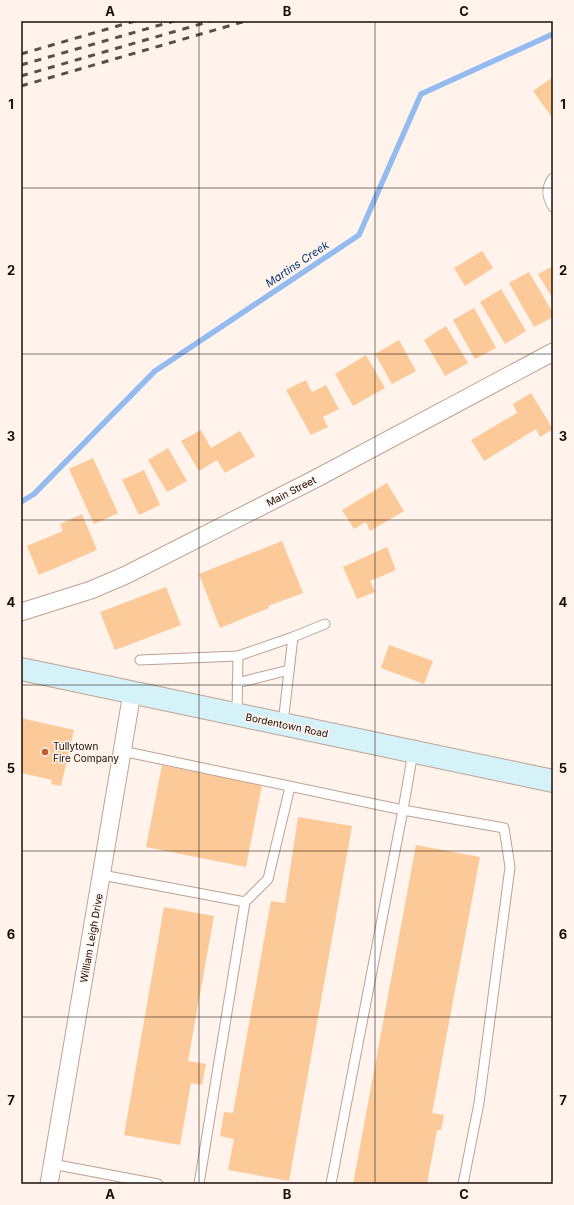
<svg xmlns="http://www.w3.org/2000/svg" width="574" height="1205" viewBox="0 0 574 1205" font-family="Inter,sans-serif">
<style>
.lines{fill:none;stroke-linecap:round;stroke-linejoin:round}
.stream{stroke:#94bbf0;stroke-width:5.5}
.building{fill:#fcca98}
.lane-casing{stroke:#bea291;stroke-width:11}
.street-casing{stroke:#bea291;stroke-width:19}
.secondary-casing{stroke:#bea291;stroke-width:24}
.lane{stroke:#fff;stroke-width:9}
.street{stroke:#fff;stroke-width:17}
.secondary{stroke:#d5f2f8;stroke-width:22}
.rail{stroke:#594e48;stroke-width:3;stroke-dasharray:7 7;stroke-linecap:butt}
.grid{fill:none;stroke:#180e08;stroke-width:1;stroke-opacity:0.55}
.poi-dot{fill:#c25c2d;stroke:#fff3eb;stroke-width:1.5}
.labels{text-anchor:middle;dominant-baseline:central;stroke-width:3;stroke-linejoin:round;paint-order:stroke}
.street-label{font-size:10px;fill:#180e08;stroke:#fff3eb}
.poi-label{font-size:10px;fill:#180e08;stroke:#fff3eb;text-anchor:start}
.water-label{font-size:11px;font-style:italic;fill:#003471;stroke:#fff3eb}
.neatline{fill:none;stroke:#180e08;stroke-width:1.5}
.grid-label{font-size:13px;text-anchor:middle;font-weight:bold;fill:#180e08}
</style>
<rect width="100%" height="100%" fill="#fff3eb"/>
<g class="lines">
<!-- stream -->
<path class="stream" d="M 21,502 L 34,494 L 155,371 L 359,235 L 421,94 L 553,34"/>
</g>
<!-- building -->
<g class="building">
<path d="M 553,77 L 553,119 L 533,91 Z"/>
<path d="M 482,251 L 493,268 L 465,286 L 454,268 Z"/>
<path d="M 553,266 L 553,299 L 538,274 Z"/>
<path d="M 529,272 L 553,313 L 553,317 L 534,327 L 509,283 Z"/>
<path d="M 501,289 L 526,331 L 505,344 L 480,302 Z"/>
<path d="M 474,308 L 496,348 L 475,359 L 453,320 Z"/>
<path d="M 446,326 L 468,363 L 445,376 L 424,340 Z"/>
<path d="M 399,340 L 416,371 L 392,384 L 375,354 Z"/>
<path d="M 366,355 L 385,388 L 353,406 L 335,374 Z"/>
<path d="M 306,380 L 312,392 L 326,385 L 339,409 L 323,417 L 328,427 L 311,435 L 286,390 Z"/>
<path d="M 531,393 L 553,429 L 540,437 L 536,429 L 484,461 L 471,440 L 517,413 L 513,404 Z"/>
<path d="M 201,430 L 211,448 L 240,431 L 255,456 L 225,473 L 217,460 L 199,471 L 181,441 Z"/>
<path d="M 168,448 L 187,481 L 167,492 L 148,460 Z"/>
<path d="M 93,458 L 118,513 L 94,524 L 69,469 Z"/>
<path d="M 144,470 L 160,505 L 139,515 L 122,480 Z"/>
<path d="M 387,483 L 404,511 L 370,531 L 366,522 L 354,529 L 342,510 Z"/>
<path d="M 82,514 L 97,550 L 39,575 L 27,546 L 63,531 L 60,524 Z"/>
<path d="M 282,541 L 303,593 L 268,606 L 269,608 L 220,628 L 199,574 Z"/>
<path d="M 387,547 L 396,570 L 370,581 L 375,592 L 357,599 L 343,567 Z"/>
<path d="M 166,587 L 181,625 L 115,650 L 100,612 Z"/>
<path d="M 389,645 L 433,661 L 424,684 L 381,668 Z"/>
<path d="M 21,718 L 74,730 L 61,786 L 51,784 L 52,780 L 21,773 Z"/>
<path d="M 162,765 L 262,785 L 246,867 L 146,847 Z"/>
<path d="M 298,817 L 352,826 L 289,1181 L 228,1170 L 234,1139 L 220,1136 L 224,1112 L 233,1113 L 271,901 L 285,903 Z"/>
<path d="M 416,845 L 480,857 L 432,1113 L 444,1115 L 441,1130 L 437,1130 L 427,1184 L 353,1184 Z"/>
<path d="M 164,907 L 214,916 L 188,1061 L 206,1064 L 202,1085 L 191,1083 L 180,1145 L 124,1135 Z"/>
</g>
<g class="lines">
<defs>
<g id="lane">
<path d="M 553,178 C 545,188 547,197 553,207"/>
<path d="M 293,637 L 325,624"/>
<path d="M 140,660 L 238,656 L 293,637 L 283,723"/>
<path d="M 237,683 L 289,670"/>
<path d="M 237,715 L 238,656"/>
<path d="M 122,751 L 403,810 L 331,1184"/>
<path d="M 413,752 L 403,810 L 504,828 L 510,867 L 479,1103 L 463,1184"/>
<path d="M 102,875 L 245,902"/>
<path d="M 52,1164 L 158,1184"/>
<path d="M 199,1184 L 245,902 L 268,879 L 290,787"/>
</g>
<g id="street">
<path d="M 21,612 L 91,590 L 126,575 L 315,479 L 553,352"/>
<path d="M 49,1184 L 132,693"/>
</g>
<path id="secondary" d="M 21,669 L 553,781"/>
</defs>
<!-- lane casing -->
<use href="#lane" class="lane-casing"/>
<!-- street casing -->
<use href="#street" class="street-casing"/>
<!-- secondary casing -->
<use href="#secondary" class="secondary-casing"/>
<!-- lane -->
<use href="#lane" class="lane"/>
<!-- street -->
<use href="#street" class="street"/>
<!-- secondary -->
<use href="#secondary" class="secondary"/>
<!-- rail -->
<g class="rail">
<path d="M 21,54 L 135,21"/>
<path d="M 21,65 L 174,21"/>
<path d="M 21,76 L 211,21"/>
<path d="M 21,86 L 246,21"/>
</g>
</g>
<!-- grid -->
<path class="grid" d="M 199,21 L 199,1184M 375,21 L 375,1184M 21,188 L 553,188M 21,354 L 553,354M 21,520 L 553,520M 21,685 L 553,685M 21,851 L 553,851M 21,1017 L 553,1017"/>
<!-- markers -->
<circle class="poi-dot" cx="45" cy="752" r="4"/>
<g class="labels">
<!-- street labels -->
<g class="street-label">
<text transform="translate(291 491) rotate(-27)">Main Street</text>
<text transform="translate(287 725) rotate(12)">Bordentown Road</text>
<text transform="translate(91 938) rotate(-80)">William Leigh Drive</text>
</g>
<!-- poi labels -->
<g class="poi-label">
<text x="53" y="746">Tullytown<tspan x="53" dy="12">Fire Company</tspan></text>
</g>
<!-- water labels -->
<g class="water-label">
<text transform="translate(297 264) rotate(-34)">Martins Creek</text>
</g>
</g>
<!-- border -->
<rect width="574" height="1205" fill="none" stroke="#fff3eb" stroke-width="44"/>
<rect x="22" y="22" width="530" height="1161" class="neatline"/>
<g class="grid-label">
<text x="110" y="16">A</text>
<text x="287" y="16">B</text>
<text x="464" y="16">C</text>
<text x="11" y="109">1</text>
<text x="563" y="109">1</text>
<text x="11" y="275">2</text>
<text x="563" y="275">2</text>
<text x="11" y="441">3</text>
<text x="563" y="441">3</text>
<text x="11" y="607">4</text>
<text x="563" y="607">4</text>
<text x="11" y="773">5</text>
<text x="563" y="773">5</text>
<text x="11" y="939">6</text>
<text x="563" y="939">6</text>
<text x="11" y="1105">7</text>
<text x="563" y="1105">7</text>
<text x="110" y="1199">A</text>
<text x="287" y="1199">B</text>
<text x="464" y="1199">C</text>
</g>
</svg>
